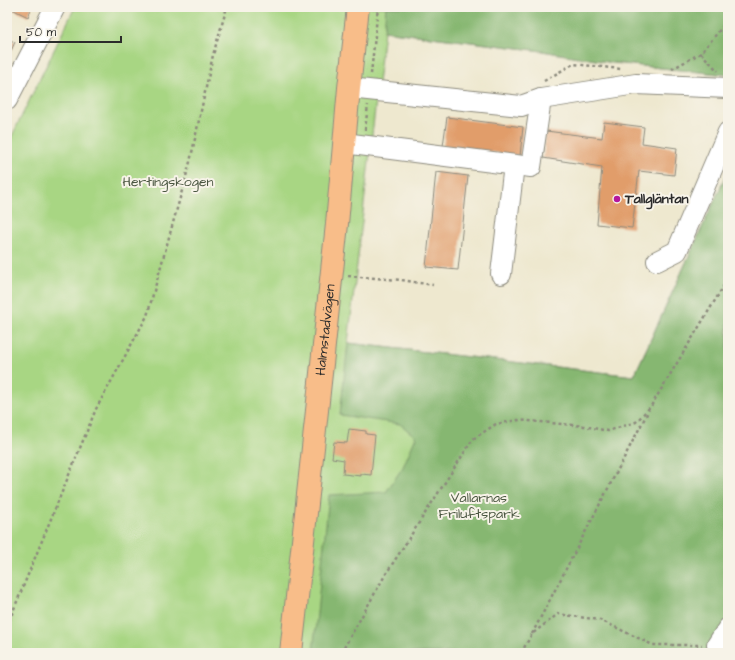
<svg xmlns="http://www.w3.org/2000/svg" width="735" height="660" viewBox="0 0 735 660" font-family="'Architects Daughter',sans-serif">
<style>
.green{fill:#a8d683;stroke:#6a8057}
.forest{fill:#86b771;stroke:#58714e}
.building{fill:#e19d6b}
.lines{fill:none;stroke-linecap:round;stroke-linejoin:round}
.minor-casing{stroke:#8c8a7d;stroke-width:22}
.major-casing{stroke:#8c8a7d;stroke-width:24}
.path{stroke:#8c8a7d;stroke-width:2.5;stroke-dasharray:3 3;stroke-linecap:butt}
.minor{stroke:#fff;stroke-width:20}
.major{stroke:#f8bd89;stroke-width:22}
.poi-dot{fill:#b5179e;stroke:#f7f3e8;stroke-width:1.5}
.labels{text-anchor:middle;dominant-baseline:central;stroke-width:4;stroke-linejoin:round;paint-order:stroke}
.park-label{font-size:14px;fill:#4a5641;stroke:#f7f3e8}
.poi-label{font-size:14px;font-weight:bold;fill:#2b2b2b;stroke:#f7f3e8;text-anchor:start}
.street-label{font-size:14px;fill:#2b2b2b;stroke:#f7f3e8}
</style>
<rect width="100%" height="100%" fill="#f7f3e8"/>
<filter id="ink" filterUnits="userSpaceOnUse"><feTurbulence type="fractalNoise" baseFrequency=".025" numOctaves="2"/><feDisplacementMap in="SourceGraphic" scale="8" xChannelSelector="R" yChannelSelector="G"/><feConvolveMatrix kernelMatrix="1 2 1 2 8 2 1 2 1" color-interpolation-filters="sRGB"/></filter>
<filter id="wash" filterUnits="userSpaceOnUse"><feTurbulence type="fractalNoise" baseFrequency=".012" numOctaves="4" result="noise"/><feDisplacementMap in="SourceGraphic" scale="16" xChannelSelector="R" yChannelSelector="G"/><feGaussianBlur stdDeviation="0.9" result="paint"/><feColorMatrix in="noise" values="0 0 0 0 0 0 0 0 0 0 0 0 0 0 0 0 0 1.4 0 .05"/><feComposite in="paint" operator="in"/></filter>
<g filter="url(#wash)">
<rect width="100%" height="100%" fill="#eee8cf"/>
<!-- green -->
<path class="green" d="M 75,7 L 728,7 L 728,75 L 614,63 L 542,51 L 384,31 L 348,343 L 634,376 L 728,171 L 728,653 L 7,653 L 7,146 Z"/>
<!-- forest -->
<g class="forest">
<path d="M 386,7 L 728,7 L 728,75 L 614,63 L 542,51 L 384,31 Z"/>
<path d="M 728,171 L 728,653 L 313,653 L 329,495 L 386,492 L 403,467 L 416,437 L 400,424 L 340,415 L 348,343 L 634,376 Z"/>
</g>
<g id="blocks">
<!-- building -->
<g class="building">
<path d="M 8,7 L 32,7 L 28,17 Z"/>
<path d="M 7,39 L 15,42 L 7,60 Z"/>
<path d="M 447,117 L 523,127 L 520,156 L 443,146 Z"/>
<path d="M 604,122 L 644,127 L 642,143 L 677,148 L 674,175 L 639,171 L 632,228 L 597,224 L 602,167 L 543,158 L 546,131 L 602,138 Z"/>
<path d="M 436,172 L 468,176 L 458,270 L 426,267 Z"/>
<path d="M 349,429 L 366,431 L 366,434 L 375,435 L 371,475 L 361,474 L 361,476 L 343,474 L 344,460 L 332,458 L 334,442 L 347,443 Z"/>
</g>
</g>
</g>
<g filter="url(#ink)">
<use href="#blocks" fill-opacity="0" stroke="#8c8a7d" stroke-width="1"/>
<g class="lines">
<defs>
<g id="minor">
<path d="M 349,88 L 521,106 L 541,99 L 636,84 L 728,88"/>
<path d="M 7,100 L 55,7"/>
<path d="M 344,143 L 531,167 L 541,99"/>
<path d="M 657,261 L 677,251 L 728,132"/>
<path d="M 501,274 L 514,165"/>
<path d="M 717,645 L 728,628"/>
</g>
<g id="major">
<path id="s1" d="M 291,653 L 337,224 L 349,88 L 358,7"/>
</g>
</defs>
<!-- minor casing -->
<use href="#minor" class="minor-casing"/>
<!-- major casing -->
<use href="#major" class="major-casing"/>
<!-- path -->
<g class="path">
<path d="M 701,53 L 718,71"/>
<path d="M 672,69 L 701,53 L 728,20"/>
<path d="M 371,74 L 378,7"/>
<path d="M 544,81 L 573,64 L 621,69"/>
<path d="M 365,130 L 368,105"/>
<path d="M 348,276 L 401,280 L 433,285"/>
<path d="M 7,626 L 96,409 L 147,316 L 190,162 L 213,55 L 227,7"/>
<path d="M 532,634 L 649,410"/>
<path d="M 341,653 L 384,577 L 473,439 L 496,424 L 518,420 L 584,426 L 608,431 L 636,422 L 651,406 L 728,279"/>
<path d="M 521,653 L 532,634 L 558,614 L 600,620 L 653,645 L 702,645"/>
</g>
<!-- minor -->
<use href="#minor" class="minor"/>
<!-- major -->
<use href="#major" class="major"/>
</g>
</g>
<!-- markers -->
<circle class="poi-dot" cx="617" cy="199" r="4"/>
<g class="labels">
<!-- park labels -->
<g class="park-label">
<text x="168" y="182">Hertingskogen</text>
<text x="479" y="498">Vallarnas<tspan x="479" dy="16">Friluftspark</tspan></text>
</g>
<!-- poi labels -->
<g class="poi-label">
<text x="625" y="199">Tallgläntan</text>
</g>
<!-- street labels -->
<g class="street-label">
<text stroke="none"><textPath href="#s1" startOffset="325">Halmstadvägen</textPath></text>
</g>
</g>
<!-- margin -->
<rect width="735" height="660" fill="none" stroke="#f7f3e8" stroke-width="24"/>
<!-- scale -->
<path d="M20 36v6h101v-6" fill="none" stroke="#2b2b2b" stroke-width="2"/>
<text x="26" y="36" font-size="12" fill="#2b2b2b" stroke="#f7f3e8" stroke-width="3" paint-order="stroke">50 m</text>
</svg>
